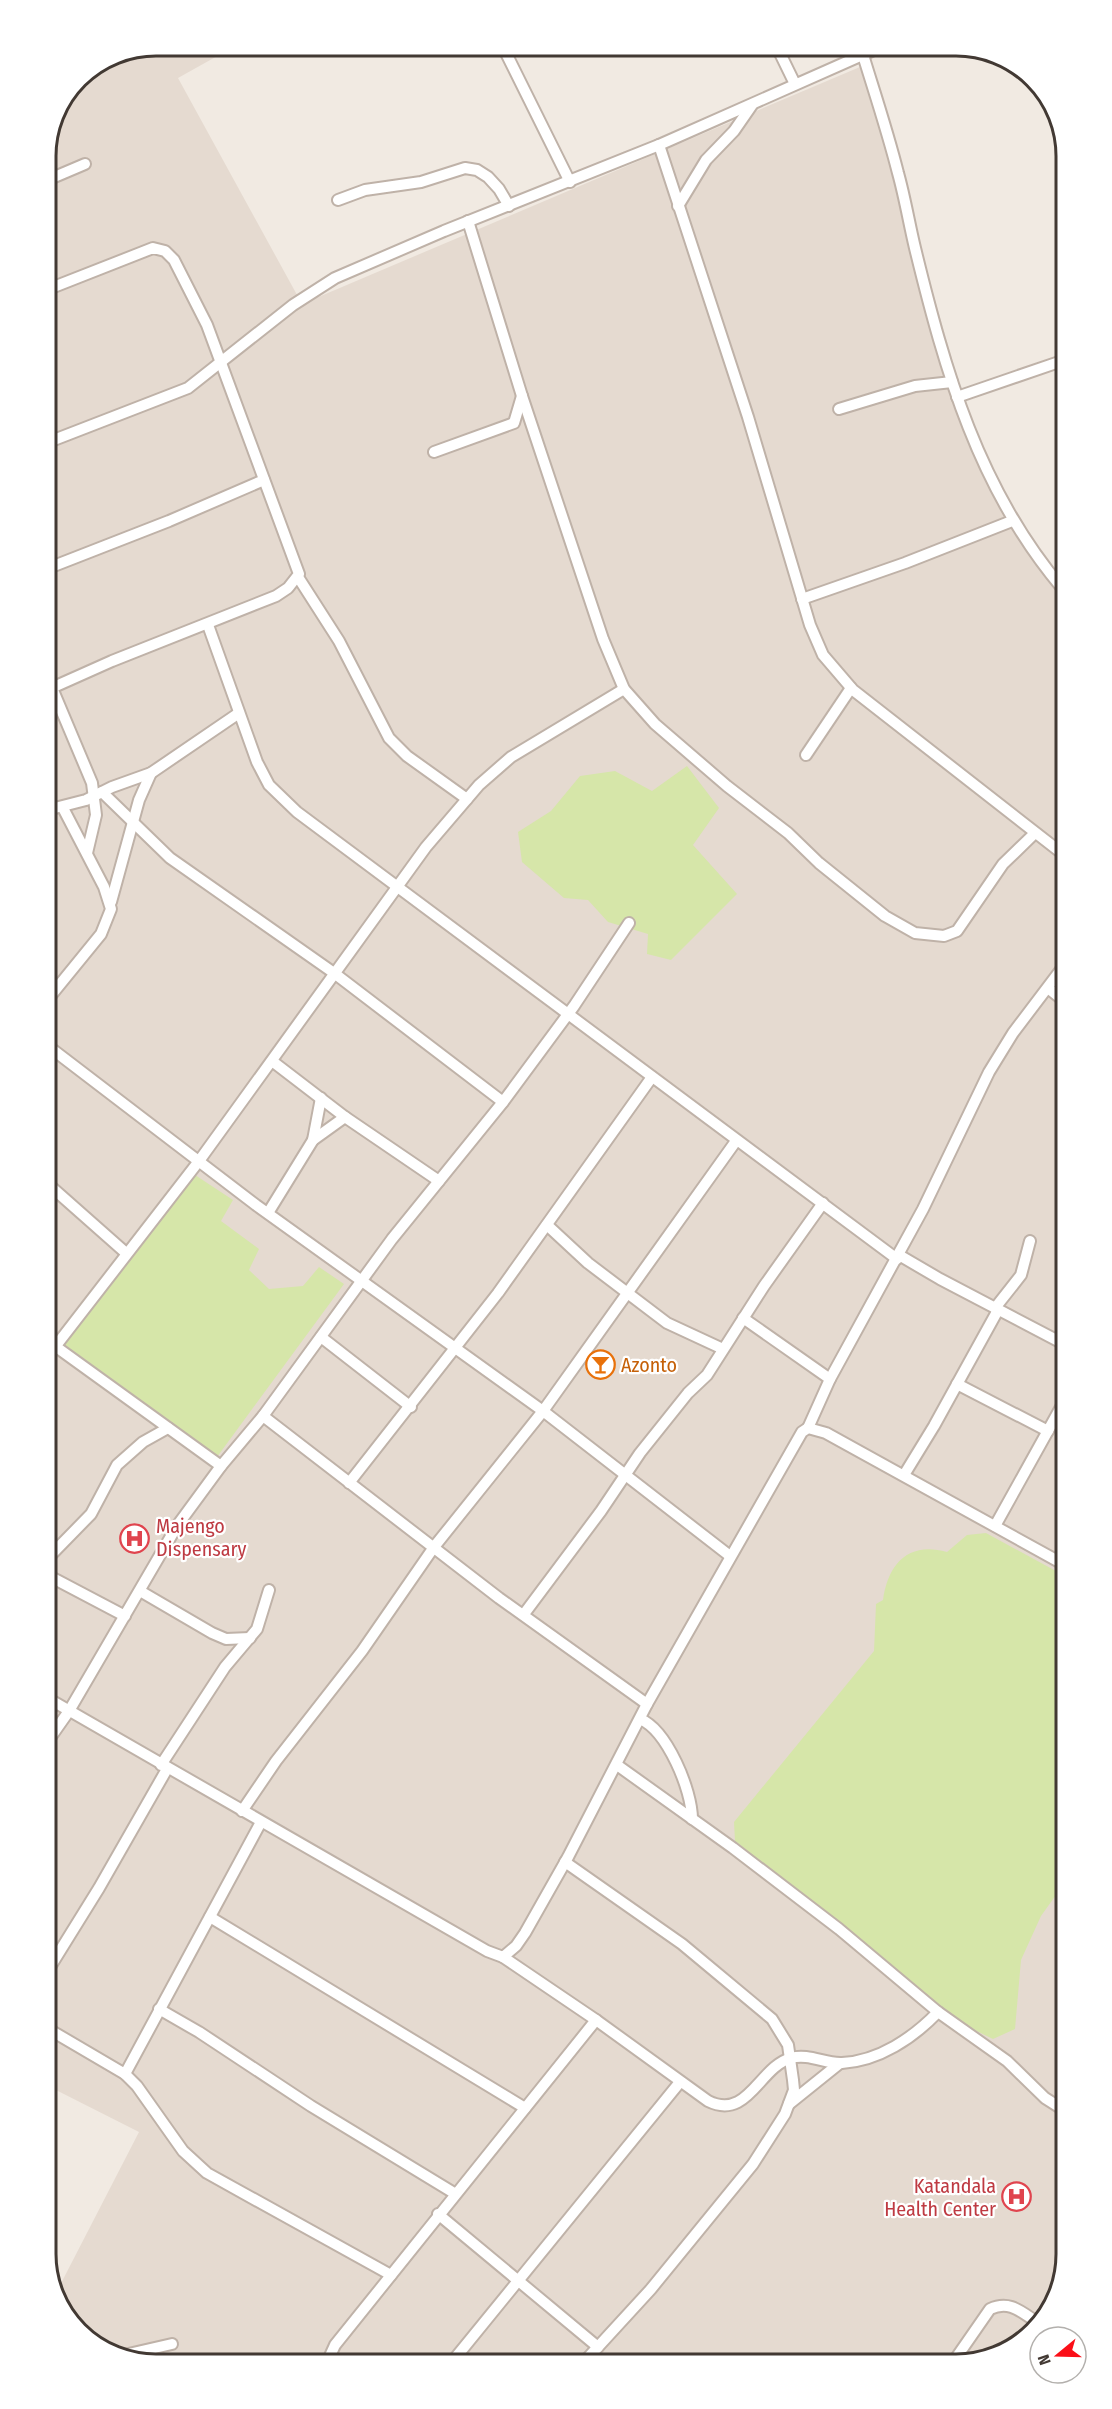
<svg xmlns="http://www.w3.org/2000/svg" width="1112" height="2409" viewBox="0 0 1112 2409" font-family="'Fira Sans Condensed',sans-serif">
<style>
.residential{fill:#e5dad0}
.green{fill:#d6e6a9}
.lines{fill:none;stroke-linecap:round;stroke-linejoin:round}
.minor-casing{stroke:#bfb2a8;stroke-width:14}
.minor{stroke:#fff;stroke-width:10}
.labels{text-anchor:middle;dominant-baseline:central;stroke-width:4.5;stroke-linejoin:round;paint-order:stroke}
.food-label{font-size:20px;fill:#c56008;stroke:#fff;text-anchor:start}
.health-label{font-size:20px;fill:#be3a42;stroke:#fff;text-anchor:start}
.rim{fill:none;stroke:#423933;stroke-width:3}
</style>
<rect width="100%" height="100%" fill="#f1eae2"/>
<!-- residential -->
<path class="residential" d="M 156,45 L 237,45 L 178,78 L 302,304 L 867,64 L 982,463 L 1003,511 L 1026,550 L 1051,582 L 1062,592 L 1067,2254 L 1044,2320 L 992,2358 L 148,2364 L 89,2341 L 55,2295 L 139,2132 L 50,2087 L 45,149 L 78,77 L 114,53 Z"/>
<!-- green -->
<g class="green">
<path d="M 687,766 L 719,808 L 693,845 L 737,894 L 671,960 L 647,954 L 648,934 L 608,922 L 588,900 L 564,898 L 522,862 L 518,832 L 551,811 L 580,776 L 615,771 L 652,791 Z"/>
<path d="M 189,1171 L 233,1200 L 221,1221 L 259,1249 L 249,1270 L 269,1289 L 303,1286 L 319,1267 L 344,1284 L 217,1457 L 61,1342 Z"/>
<path d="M 986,1533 L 1065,1576 L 1066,1881 L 1041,1916 L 1021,1960 L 1015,2029 L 993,2039 L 958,2022 L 735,1841 L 734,1822 L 874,1651 L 876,1604 L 883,1600 C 888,1564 908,1541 947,1552 L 967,1535 Z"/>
</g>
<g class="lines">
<defs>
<g id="minor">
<path d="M 502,45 L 570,182"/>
<path d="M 776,45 L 795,84"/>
<path d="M 863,55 C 875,94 888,133 898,173 C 905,198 909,223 915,248 C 945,371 979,490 1062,588"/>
<path d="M 659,145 L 748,417 L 810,625 L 823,655 L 853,690 L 1063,854"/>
<path d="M 45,181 L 85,164"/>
<path d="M 338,200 L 365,190 L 421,182 L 465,168 L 477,170 L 488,177 L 499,189 L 509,206"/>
<path d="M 678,206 L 706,160 L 734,131 L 752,105"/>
<path d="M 468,221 L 522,396 L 603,639 L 624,689 L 655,724 L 727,786 L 788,833 L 819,863 L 885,916 L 915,933 L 944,936 L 957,931 L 1003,864 L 1034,834"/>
<path d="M 46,290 L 153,248 L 165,251 L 174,260 L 207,325 L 299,574 L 288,588 L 276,596 L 112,661 L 47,690"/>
<path d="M 957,397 L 1062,361"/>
<path d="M 839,409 L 915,386 L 952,382"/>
<path d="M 46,443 L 188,388 L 293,305 L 335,278 L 444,231 L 659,145 L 885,45"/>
<path d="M 434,452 L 514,423 L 522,396"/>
<path d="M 46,569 L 169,521 L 264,480"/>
<path d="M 298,577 L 339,641 L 389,738 L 407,756 L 467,799"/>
<path d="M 802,599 L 905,563 L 1012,521"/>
<path d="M 208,625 L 257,762 L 269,785 L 297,812 L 897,1259"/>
<path d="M 52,688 L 92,783 L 96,815 L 87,853"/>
<path d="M 806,755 L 851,688"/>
<path d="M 102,792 L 170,858 L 334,973 L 503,1102"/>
<path d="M 47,810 L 86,800 L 112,787 L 151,773 L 239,713"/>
<path d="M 111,902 L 139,800 L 151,773"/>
<path d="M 1048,988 L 1063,1000"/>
<path d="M 48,999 L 101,934 L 111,909 L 104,887 L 63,808"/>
<path d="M 48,1046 L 256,1205 L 543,1411 L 730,1556"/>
<path d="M 272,1061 L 345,1117 L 439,1181"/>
<path d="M 313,1140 L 321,1098"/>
<path d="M 48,1184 L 126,1253"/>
<path d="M 268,1213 L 313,1140 L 345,1117"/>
<path d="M 547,1225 L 588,1263 L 667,1323 L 723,1349"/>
<path d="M 899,1255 L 940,1279 L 1064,1344"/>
<path d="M 995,1308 L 1021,1275 L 1030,1241"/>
<path d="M 743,1318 L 830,1379"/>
<path d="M 321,1337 L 411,1407"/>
<path d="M 48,1341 L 221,1466"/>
<path d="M 48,1356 L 199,1161 L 426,847 L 479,785 L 511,757 L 624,689"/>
<path d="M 957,1384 L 1048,1431"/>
<path d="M 263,1416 L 499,1598 L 647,1704"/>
<path d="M 808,1428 L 830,1379 L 923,1209 L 989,1072 L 1013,1033 L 1063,967"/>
<path d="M 904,1475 L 934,1426 L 998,1310"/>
<path d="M 349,1483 L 498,1293 L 652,1077"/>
<path d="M 995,1526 L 1065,1400"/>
<path d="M 49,1557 L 91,1514 L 117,1465 L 143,1442 L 168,1428"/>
<path d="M 49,1576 L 125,1616"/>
<path d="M 140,1591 L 212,1633 L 226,1639 L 250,1638"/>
<path d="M 524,1614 L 601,1511 L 640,1453 L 688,1393 L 707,1375 L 764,1286 L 823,1203"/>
<path d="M 49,1699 L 487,1951 L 503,1957 L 516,1946 L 525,1933 L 568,1857 L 647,1704 L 802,1432 L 808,1428 L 826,1433 L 1065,1565"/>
<path d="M 640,1719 C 667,1730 692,1790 692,1819"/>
<path d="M 50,1738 L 69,1711 L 177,1526 L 221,1466 L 263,1416 L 392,1239 L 503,1102 L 574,1006 L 629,923"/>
<path d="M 161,1765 L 225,1667 L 257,1629 L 269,1590"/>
<path d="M 617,1765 L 733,1848 L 839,1929 L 938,2012 L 1007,2061 L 1045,2098 L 1067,2112"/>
<path d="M 242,1811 L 276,1761 L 362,1651 L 434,1547 L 543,1411 L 736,1141"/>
<path d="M 565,1862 L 682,1944 L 772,2019 L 788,2045 L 793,2080 L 794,2090 L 785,2114 L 753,2164 L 651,2289 L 585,2361"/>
<path d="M 210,1917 L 525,2108"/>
<path d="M 50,1967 L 99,1888 L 167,1769"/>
<path d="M 159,2009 L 199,2032 L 311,2106 L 454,2193"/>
<path d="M 596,2020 L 708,2101 C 748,2121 759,2067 791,2058 C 809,2053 825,2064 842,2063 C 879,2061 913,2038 938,2012"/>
<path d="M 50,2030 L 125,2074 L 137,2086 L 183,2151 L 207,2173 L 391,2275"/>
<path d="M 125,2074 L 261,1822"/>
<path d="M 789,2104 L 840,2063"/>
<path d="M 438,2214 L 598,2347"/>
<path d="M 124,2355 L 172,2344"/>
<path d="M 956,2358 L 990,2309 C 1011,2299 1023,2314 1040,2324"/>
<path d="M 331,2362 L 330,2356 L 335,2345 L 596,2020 L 503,1957"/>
<path d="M 452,2362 L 680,2082"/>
</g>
</defs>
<!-- minor casing -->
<use href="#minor" class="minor-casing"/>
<!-- minor -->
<use href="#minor" class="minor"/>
</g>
<!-- icons -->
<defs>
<symbol id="bar-ring" viewBox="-11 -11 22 22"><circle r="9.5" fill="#fff" stroke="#e8710a" stroke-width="1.5"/><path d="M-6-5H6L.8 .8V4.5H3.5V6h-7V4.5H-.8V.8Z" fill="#e8710a"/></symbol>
<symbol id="hospital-ring" viewBox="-11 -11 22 22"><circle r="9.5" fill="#fff" stroke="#e0444e" stroke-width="1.5"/><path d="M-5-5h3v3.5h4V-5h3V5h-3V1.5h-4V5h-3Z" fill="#e0444e"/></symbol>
</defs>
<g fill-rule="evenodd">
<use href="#bar-ring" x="584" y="1348" width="33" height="33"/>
<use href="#hospital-ring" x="118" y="1522" width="33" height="33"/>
<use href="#hospital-ring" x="1000" y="2180" width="33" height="33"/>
</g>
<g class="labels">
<!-- food labels -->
<g class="food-label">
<text x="621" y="1365">Azonto</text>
</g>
<!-- health labels -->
<g class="health-label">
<text x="156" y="1526">Majengo<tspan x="156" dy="23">Dispensary</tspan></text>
<text x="996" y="2186" text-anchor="end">Katandala<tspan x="996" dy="23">Health Center</tspan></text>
</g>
</g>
<!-- crop -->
<path d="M0 0H1112V2409H0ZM156 56H956A100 100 0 0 1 1056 156V2254A100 100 0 0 1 956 2354H156A100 100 0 0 1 56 2254V156A100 100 0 0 1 156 56Z" fill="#fff" fill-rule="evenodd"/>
<path class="rim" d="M156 56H956A100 100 0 0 1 1056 156V2254A100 100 0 0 1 956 2354H156A100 100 0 0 1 56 2254V156A100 100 0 0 1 156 56Z"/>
<!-- north arrow -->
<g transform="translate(1058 2355) rotate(251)"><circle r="28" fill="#ffffff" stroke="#b3b0ad" stroke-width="1.5"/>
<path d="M0-4.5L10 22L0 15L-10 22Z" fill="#fb0f18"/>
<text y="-9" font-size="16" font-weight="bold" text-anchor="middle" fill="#423933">N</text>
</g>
</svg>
